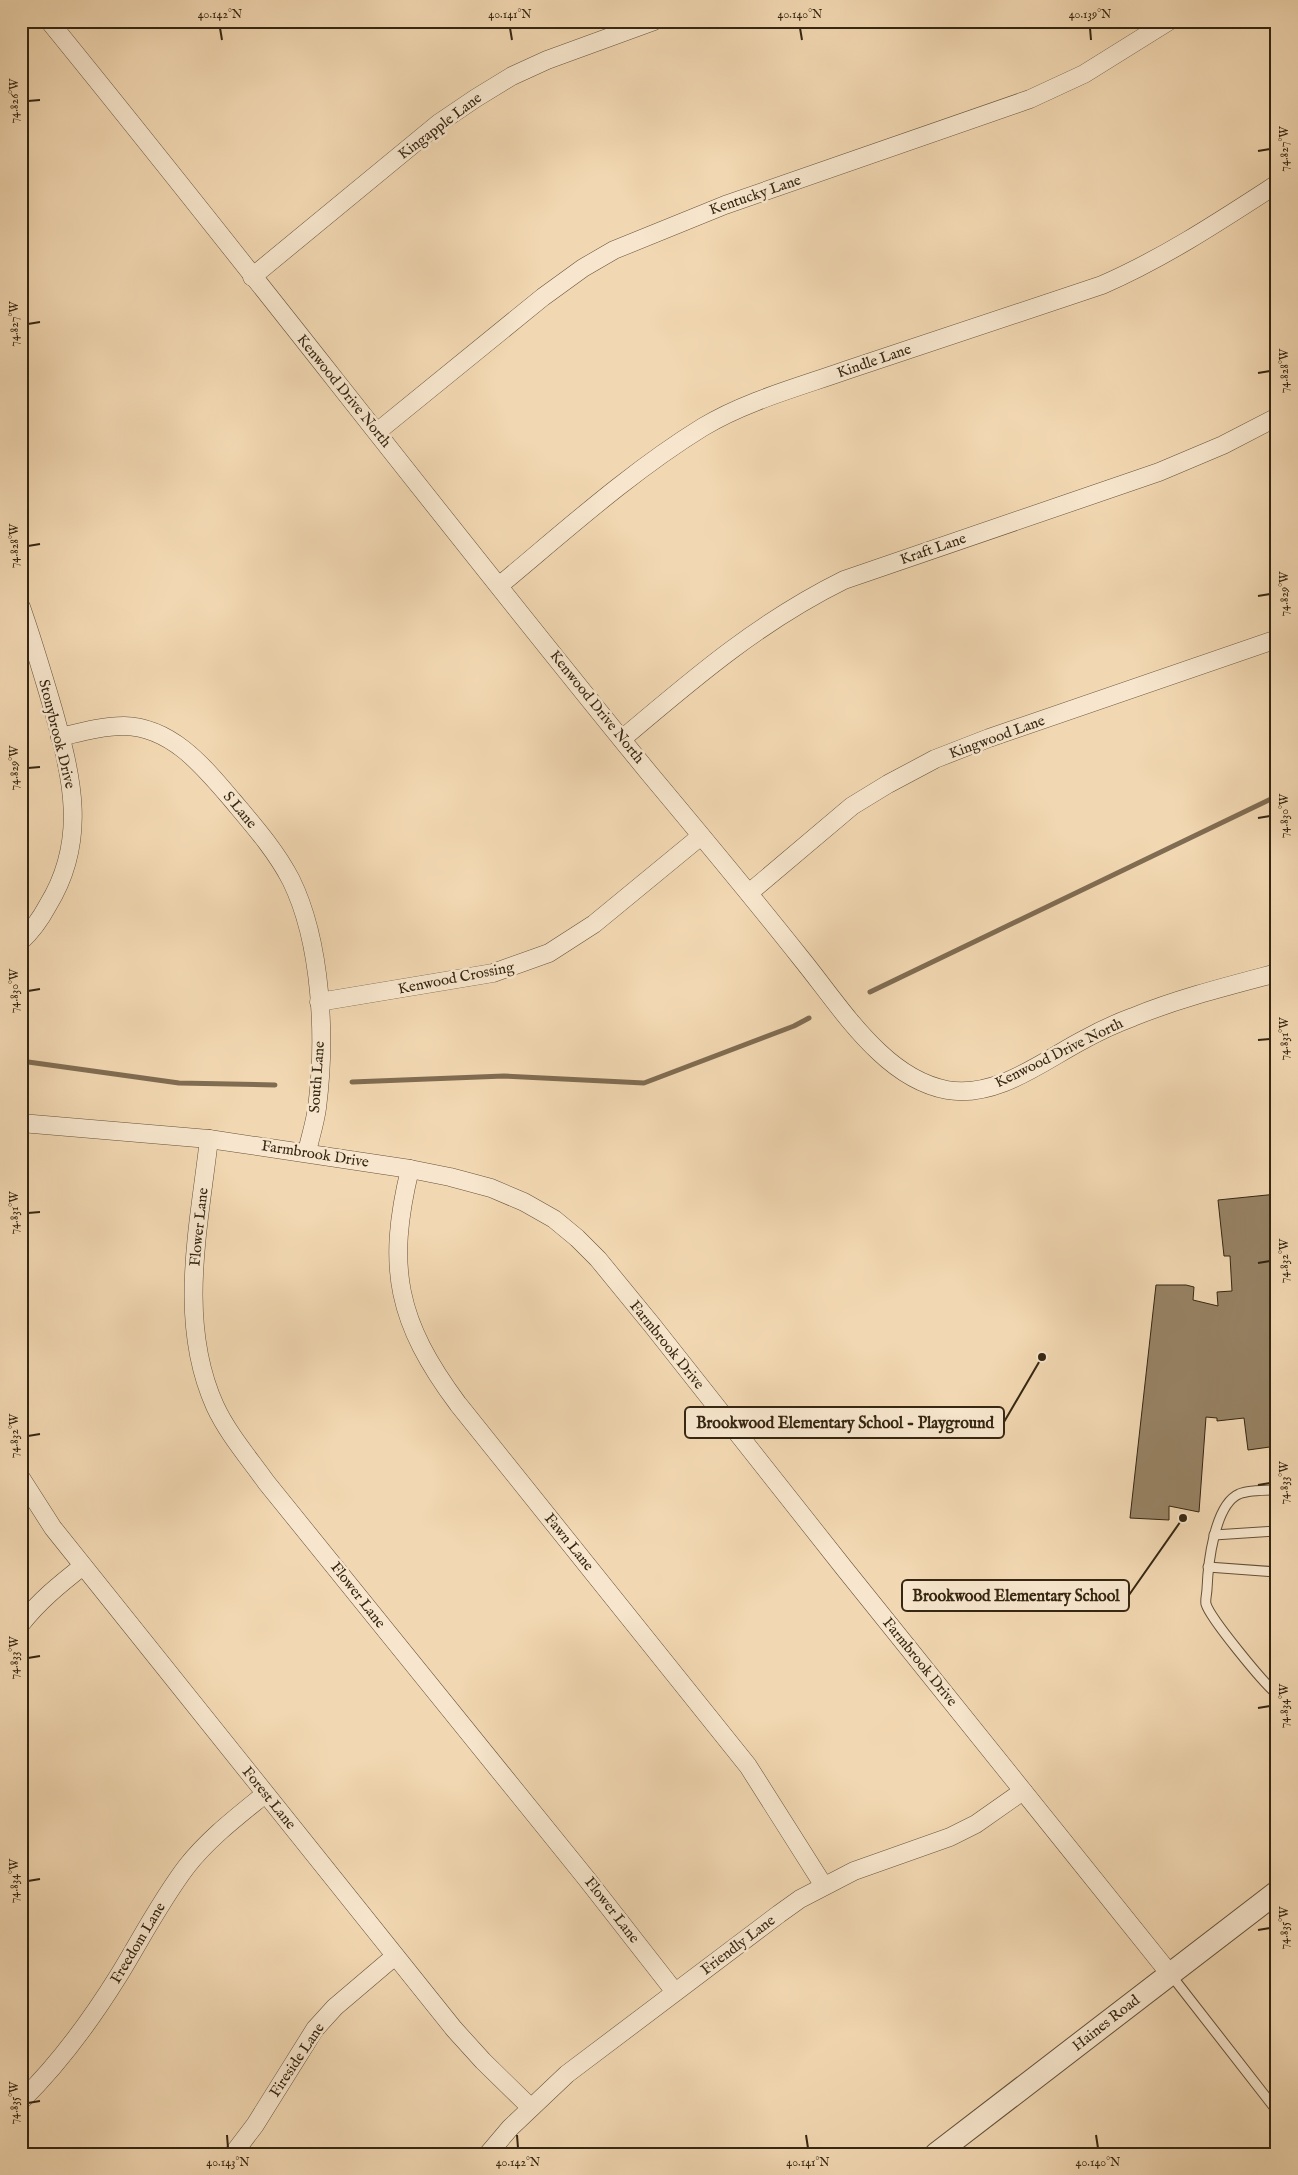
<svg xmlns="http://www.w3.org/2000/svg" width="1298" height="2175" viewBox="0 0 1298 2175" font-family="'IM FELL English',serif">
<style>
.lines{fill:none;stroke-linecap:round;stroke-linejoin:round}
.stream{stroke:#806c52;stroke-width:5}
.building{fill:#978365;stroke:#352612}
.service-casing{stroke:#64523a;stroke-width:11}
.minor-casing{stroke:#64523a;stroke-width:19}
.tertiary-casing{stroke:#64523a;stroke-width:24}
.service{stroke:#f7e6cd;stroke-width:9}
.minor{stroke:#f7e6cd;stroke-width:18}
.tertiary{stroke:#f7e6cd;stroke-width:22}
.ticks{fill:none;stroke:#352612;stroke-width:2}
.labels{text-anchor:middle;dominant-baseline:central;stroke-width:5;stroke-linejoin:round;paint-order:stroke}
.street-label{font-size:15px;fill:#352612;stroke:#f7e6cd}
.leader{fill:none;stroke:#352612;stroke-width:2}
.callout-dot{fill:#352612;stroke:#f7e6cd;stroke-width:2}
.callout{fill:#f7e6cd;stroke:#352612;stroke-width:2}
.callout-label{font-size:16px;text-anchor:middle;font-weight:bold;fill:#352612}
.neatline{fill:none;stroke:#352612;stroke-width:2}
.ticks-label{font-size:12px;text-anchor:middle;fill:#352612}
</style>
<rect width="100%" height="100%" fill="#f2d8b2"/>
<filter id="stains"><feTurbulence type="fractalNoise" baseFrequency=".004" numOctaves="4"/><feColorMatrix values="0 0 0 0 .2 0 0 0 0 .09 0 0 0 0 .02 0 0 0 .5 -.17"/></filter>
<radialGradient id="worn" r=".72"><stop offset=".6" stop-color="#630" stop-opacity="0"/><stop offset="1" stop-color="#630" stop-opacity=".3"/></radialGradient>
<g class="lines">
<!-- stream -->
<g class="stream">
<path d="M 870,992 L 1277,796"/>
<path d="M 21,1061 L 179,1083 L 275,1085"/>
<path d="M 352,1082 L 504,1076 L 644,1083 L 794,1026 L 809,1018"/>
</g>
</g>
<!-- building -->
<path class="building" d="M 1277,1194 L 1277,1446 L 1248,1450 L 1244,1418 L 1217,1421 L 1217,1418 L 1206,1417 L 1199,1512 L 1169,1506 L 1169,1520 L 1130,1518 L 1156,1285 L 1186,1285 L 1194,1287 L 1193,1300 L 1218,1306 L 1217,1292 L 1232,1291 L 1230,1256 L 1224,1256 L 1218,1200 Z"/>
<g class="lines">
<defs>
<g id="service">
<path d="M 1277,1490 C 1265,1490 1249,1490 1239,1494 C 1214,1505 1208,1565 1207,1589 C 1207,1593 1205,1600 1206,1604 C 1210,1618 1264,1684 1277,1694"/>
<path d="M 1214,1535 L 1277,1531"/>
<path d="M 1208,1567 L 1277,1572"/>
<path d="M 1171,1975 L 1277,2111"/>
</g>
<g id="minor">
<path d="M 49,21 C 252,270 446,525 649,773 C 700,834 751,895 800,957 C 826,989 849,1024 879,1052 C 898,1070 921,1085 947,1090 C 997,1099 1044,1060 1085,1039 C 1101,1030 1117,1023 1133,1017 C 1180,998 1228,986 1277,973"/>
<path d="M 252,277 L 439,123 L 476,98 L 512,76 L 547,60 L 654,21"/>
<path d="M 377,432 L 543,297 L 583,268 L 614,250 L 725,205 L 1030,99 L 1084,74 L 1169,21"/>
<path d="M 500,585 C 565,531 630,472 703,427 C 746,401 799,387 847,370 C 932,341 1017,313 1102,285 C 1164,258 1220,221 1277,184"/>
<path d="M 21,607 C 33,641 43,675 53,709 C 72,777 88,840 48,905 C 41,918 32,931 21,941"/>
<path d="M 60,737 C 81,732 102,726 124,726 C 172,727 204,767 233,801 C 254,826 276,851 291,880 C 322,943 326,1039 317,1108 C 315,1123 310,1138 307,1152"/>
<path d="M 622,739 C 694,678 759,622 844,580 L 1159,472 L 1223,445 L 1277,417"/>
<path d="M 749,893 L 852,806 L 888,784 L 935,759 L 989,738 L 1277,639"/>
<path d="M 319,1002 L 493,973 L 549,953 L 594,924 L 701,836"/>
<path d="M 21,1123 L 209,1139 L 410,1169 L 450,1177 L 491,1188 L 524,1202 L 554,1219 L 577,1238 L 598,1259 L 652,1325 L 844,1568 L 1170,1974"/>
<path d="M 209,1139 C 199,1227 177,1322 215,1406 C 228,1434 249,1458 266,1482 L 586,1878 L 675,1992"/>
<path d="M 410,1169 C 386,1268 397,1322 458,1404 L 748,1766 L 824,1886"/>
<path d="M 21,1478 L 53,1528 L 454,2029 L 483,2061 L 530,2107"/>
<path d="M 21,1624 C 39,1601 60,1584 83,1566"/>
<path d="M 21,2101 C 59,2064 91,2020 119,1975 C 141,1939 161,1900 187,1866 C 209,1838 238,1816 265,1794"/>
<path d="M 233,2154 L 255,2125 L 315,2029 L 335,2007 L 395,1956"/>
<path d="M 488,2154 L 510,2128 L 567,2074 L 779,1914 L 800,1899 L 854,1871 L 950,1837 L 976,1824 L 1023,1791"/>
</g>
<path id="tertiary" d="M 936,2154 L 1277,1892"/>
</defs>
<!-- service casing -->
<use href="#service" class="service-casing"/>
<!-- minor casing -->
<use href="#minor" class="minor-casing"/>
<!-- tertiary casing -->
<use href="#tertiary" class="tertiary-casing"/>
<!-- service -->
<use href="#service" class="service"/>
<!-- minor -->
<use href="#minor" class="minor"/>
<!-- tertiary -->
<use href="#tertiary" class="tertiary"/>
</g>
<!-- ticks -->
<path class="ticks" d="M 220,28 L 222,40M 510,28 L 512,40M 800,28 L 802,40M 1090,28 L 1091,40M 28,101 L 40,100M 1258,151 L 1270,149M 28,324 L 40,322M 1258,373 L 1270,371M 28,546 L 40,544M 1258,596 L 1270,594M 28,768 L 40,767M 1258,818 L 1270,816M 28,991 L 40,989M 1258,1040 L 1270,1039M 28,1213 L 40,1212M 1258,1263 L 1270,1261M 28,1436 L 40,1434M 1258,1485 L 1270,1483M 28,1658 L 40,1656M 1258,1708 L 1270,1706M 28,1881 L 40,1879M 1258,1930 L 1270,1928M 28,2103 L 40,2101M 227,2135 L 228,2148M 517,2135 L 518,2148M 806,2135 L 808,2148M 1096,2135 L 1098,2148"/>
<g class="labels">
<!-- street labels -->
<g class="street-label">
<text transform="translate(440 126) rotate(-37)">Kingapple Lane</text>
<text transform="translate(755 195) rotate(-19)">Kentucky Lane</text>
<text transform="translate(874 361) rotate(-19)">Kindle Lane</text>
<text transform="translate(344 391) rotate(51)">Kenwood Drive North</text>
<text transform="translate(933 549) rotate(-19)">Kraft Lane</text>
<text transform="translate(597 707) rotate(51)">Kenwood Drive North</text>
<text transform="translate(57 734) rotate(76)">Stonybrook Drive</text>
<text transform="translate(997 737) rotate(-20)">Kingwood Lane</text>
<text transform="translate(240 810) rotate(50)">S Lane</text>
<text transform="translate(456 978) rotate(-11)">Kenwood Crossing</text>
<text transform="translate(1059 1053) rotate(-26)">Kenwood Drive North</text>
<text transform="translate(317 1077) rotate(-86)">South Lane</text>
<text transform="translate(315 1154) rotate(9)">Farmbrook Drive</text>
<text transform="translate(199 1227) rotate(-84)">Flower Lane</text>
<text transform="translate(667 1345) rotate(51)">Farmbrook Drive</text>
<text transform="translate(569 1542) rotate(51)">Fawn Lane</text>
<text transform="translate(358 1595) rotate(52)">Flower Lane</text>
<text transform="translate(920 1662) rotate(51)">Farmbrook Drive</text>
<text transform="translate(269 1798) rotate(51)">Forest Lane</text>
<text transform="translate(612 1910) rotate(52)">Flower Lane</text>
<text transform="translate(138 1943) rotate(-59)">Freedom Lane</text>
<text transform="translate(738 1945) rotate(-37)">Friendly Lane</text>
<text transform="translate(1106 2023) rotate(-38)">Haines Road</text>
<text transform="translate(297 2060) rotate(-56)">Fireside Lane</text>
</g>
</g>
<!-- callouts -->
<path class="leader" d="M1042 1357L1004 1422M1183 1518L1129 1595"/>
<g class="callout-dot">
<circle cx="1042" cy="1357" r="5"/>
<circle cx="1183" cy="1518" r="5"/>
</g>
<g class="callout">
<rect x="685" y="1407" width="319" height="31" rx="5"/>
<rect x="902" y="1580" width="227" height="31" rx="5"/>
</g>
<g class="callout-label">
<text x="845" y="1428">Brookwood Elementary School - Playground</text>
<text x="1016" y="1601">Brookwood Elementary School</text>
</g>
<!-- margin -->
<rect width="1298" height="2175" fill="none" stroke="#f2d8b2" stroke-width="55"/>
<rect x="28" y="28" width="1242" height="2120" class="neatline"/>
<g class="ticks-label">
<text x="220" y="18">40.142°N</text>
<text x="510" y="18">40.141°N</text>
<text x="800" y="18">40.140°N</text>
<text x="1090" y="18">40.139°N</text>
<text transform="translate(14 101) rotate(-90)" y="4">74.826°W</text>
<text transform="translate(1284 149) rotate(-90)" y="4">74.827°W</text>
<text transform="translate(14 324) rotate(-90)" y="4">74.827°W</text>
<text transform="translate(1284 371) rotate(-90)" y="4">74.828°W</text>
<text transform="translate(14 546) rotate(-90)" y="4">74.828°W</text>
<text transform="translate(1284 594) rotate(-90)" y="4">74.829°W</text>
<text transform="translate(14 768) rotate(-90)" y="4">74.829°W</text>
<text transform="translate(1284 816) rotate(-90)" y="4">74.830°W</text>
<text transform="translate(14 991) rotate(-90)" y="4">74.830°W</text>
<text transform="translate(1284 1039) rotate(-90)" y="4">74.831°W</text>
<text transform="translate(14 1213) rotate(-90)" y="4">74.831°W</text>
<text transform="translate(1284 1261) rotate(-90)" y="4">74.832°W</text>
<text transform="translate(14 1436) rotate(-90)" y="4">74.832°W</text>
<text transform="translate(1284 1483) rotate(-90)" y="4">74.833°W</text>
<text transform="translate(14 1658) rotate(-90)" y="4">74.833°W</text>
<text transform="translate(1284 1706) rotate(-90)" y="4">74.834°W</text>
<text transform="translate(14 1881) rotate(-90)" y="4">74.834°W</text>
<text transform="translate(1284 1928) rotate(-90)" y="4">74.835°W</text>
<text transform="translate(14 2103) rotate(-90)" y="4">74.835°W</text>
<text x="228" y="2166">40.143°N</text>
<text x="518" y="2166">40.142°N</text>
<text x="808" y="2166">40.141°N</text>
<text x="1098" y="2166">40.140°N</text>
</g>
<rect width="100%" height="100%" filter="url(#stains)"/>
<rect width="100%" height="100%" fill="url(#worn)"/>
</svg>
